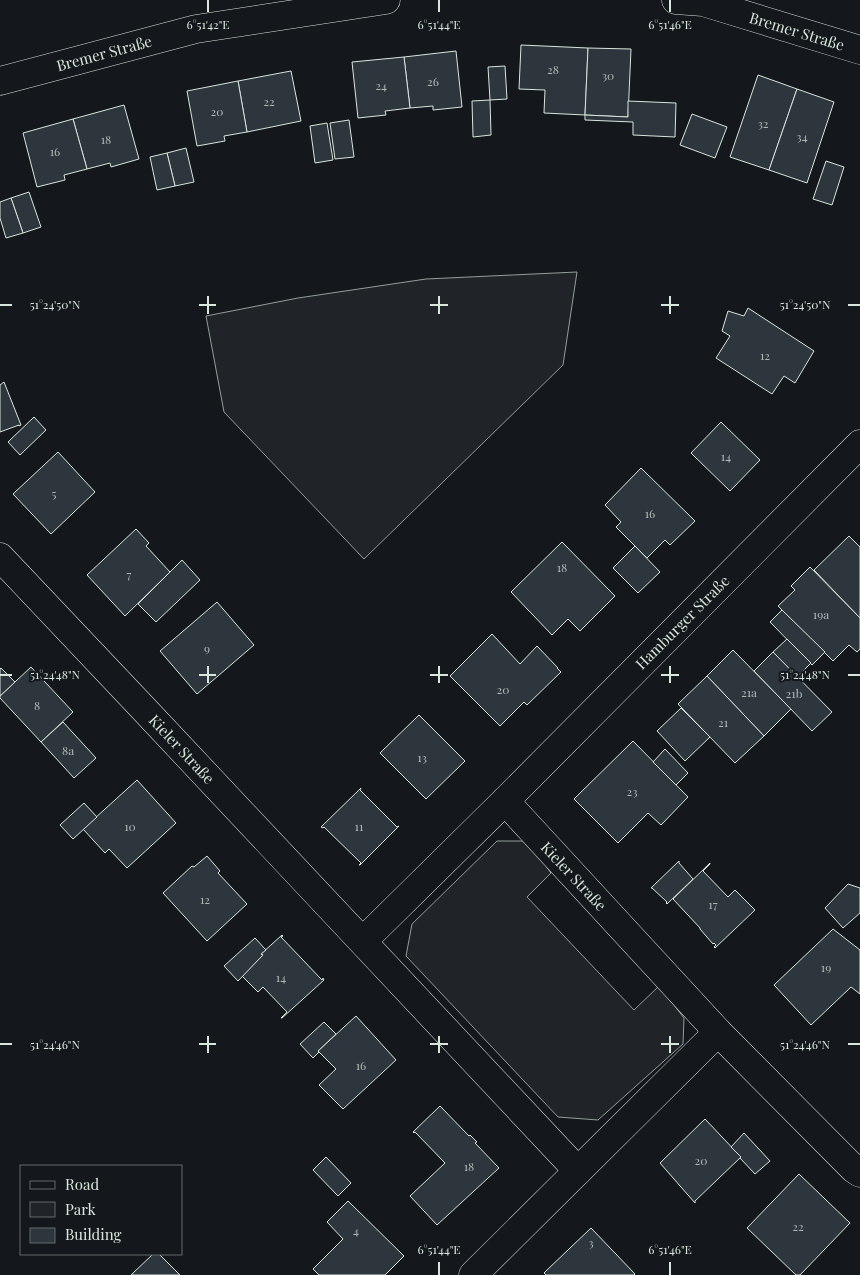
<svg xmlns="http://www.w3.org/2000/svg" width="860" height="1275" viewBox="0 0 860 1275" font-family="'Playfair Display',serif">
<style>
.green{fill:#202428;stroke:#939e99}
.building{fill:#2c363c;stroke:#d8e6dc}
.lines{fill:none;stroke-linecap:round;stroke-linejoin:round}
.minor-casing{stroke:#d8e6dc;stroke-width:29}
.minor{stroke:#14181c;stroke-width:28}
.ticks{fill:none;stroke:#d8e6dc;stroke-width:2}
.labels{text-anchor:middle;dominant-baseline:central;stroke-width:4;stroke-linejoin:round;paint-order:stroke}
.number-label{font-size:12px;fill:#adbab4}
.street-label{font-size:15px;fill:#d8e6dc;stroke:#14181c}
.ticks-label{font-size:12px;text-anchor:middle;fill:#d8e6dc;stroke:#14181c;stroke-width:4;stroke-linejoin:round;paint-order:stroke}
</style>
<rect width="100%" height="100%" fill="#14181c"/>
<!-- green -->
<g class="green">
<path d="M 577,272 L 563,365 L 364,559 L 224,412 L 206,316 L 298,298 L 426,279 Z"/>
<path d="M 497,841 L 528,841 L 551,873 L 527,897 L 634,1010 L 659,986 L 684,1018 L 683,1044 L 598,1120 L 558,1117 L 406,956 L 412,924 Z"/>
</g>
<!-- building -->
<g class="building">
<path d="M 521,45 L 588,48 L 585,115 L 544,113 L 545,90 L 519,89 Z"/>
<path d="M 588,48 L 631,49 L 628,117 L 585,115 Z"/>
<path d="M 456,51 L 462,107 L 433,110 L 433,106 L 410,108 L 404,57 Z"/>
<path d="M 404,57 L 410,108 L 385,111 L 386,115 L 358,118 L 352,62 Z"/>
<path d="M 505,66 L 507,99 L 490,100 L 488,67 Z"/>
<path d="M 291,71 L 301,121 L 247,132 L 238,81 Z"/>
<path d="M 758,75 L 797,89 L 769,170 L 730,157 Z"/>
<path d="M 238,81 L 247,132 L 224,136 L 225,141 L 197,146 L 187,91 Z"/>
<path d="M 797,89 L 834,102 L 807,183 L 769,170 Z"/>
<path d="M 490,100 L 491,135 L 473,137 L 472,101 Z"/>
<path d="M 628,101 L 676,103 L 675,137 L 633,135 L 633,122 L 585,120 L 585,115 L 628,117 Z"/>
<path d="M 124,105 L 139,159 L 111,167 L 110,163 L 87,169 L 73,119 Z"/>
<path d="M 692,114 L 727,127 L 715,158 L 680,145 Z"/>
<path d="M 73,119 L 87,169 L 64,175 L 65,180 L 37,187 L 23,133 Z"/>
<path d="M 349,120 L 354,157 L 335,159 L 330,123 Z"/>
<path d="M 327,123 L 333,160 L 315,163 L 310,126 Z"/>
<path d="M 186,148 L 194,182 L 175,186 L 167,153 Z"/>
<path d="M 167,153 L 175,186 L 157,190 L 150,157 Z"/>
<path d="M 826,161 L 844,167 L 832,205 L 813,199 Z"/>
<path d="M 29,192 L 41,227 L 23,233 L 11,198 Z"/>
<path d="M 11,198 L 23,233 L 6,238 L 0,218 L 0,202 Z"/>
<path d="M 748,308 L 814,351 L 795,383 L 784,376 L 772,394 L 716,358 L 730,336 L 722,331 L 728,311 L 744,316 Z"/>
<path d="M 4,382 L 21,425 L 19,426 L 19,425 L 0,432 L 0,385 Z"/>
<path d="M 34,417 L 46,430 L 20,455 L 8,442 Z"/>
<path d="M 721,422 L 760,460 L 730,491 L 691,453 Z"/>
<path d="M 58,452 L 95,492 L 51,534 L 13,494 Z"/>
<path d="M 641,468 L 695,521 L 670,545 L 665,540 L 647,558 L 616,527 L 621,522 L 605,505 Z"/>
<path d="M 136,529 L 149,543 L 146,546 L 170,572 L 125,616 L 87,575 Z"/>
<path d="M 849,536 L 860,547 L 860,618 L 814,570 Z"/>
<path d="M 562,542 L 615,596 L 580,631 L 568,619 L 552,635 L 511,592 Z"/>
<path d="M 635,546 L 660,572 L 638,593 L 613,568 Z"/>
<path d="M 182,560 L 200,580 L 156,622 L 138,604 Z"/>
<path d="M 810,567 L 860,618 L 860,649 L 857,652 L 849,645 L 833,661 L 778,606 L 795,590 L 791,586 Z"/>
<path d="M 217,602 L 254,645 L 197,694 L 160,651 Z"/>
<path d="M 782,610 L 825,652 L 812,665 L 770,622 Z"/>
<path d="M 492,634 L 520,664 L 537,646 L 558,668 L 557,668 L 561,672 L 527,705 L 524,702 L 500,726 L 450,676 Z"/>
<path d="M 787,639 L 811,663 L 797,677 L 773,652 Z"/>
<path d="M 733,650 L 791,709 L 764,736 L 707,676 Z"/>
<path d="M 773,652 L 832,712 L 812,731 L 754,671 Z"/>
<path d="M 31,667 L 73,712 L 41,742 L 0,698 L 0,696 Z"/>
<path d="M 1,668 L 15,682 L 0,696 L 0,669 Z"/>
<path d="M 707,676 L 764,736 L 735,763 L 678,704 Z"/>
<path d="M 681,708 L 710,737 L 685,761 L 657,731 Z"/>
<path d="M 419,715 L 465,761 L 426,799 L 380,753 Z"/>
<path d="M 63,722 L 96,758 L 74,778 L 41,742 Z"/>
<path d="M 633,741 L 688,797 L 661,825 L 648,813 L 618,843 L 574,799 Z"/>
<path d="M 665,749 L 688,773 L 676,785 L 653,762 Z"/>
<path d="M 137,780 L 176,823 L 127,868 L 109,849 L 105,853 L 83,829 Z"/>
<path d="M 361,788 L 360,790 L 397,827 L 399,826 L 360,865 L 359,865 L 361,863 L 324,827 L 323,828 L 321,827 Z"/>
<path d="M 84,803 L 97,817 L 73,839 L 60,825 Z"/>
<path d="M 207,856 L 220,871 L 218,873 L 247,904 L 207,941 L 163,893 L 192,866 L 194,867 Z"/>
<path d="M 679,861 L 679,863 L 693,879 L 667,904 L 666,903 L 667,902 L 652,888 L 651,888 Z"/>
<path d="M 710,863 L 710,864 L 703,871 L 728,897 L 735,890 L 755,910 L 715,948 L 714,947 L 716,945 L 714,943 L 713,944 L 700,929 L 700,928 L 673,899 Z"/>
<path d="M 848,884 L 860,888 L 860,913 L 843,928 L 825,908 Z"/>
<path d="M 833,929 L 860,950 L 860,994 L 851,987 L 811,1025 L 774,985 Z"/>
<path d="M 282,935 L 283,936 L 281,937 L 322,980 L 323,978 L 324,980 L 282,1018 L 281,1018 L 287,1012 L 263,987 L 258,992 L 242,976 L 263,955 L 261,954 Z"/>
<path d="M 255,938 L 266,950 L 261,954 L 263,955 L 238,981 L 224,966 Z"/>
<path d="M 356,1016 L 396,1060 L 343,1109 L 319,1085 L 336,1069 L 318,1051 Z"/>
<path d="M 324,1022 L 336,1034 L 318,1051 L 319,1052 L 313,1058 L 300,1044 Z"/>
<path d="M 440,1106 L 469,1136 L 470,1135 L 477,1142 L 475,1143 L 499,1168 L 437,1225 L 410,1196 L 445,1163 L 415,1132 L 414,1133 L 413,1132 Z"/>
<path d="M 705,1119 L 741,1157 L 695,1201 L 695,1203 L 660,1163 Z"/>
<path d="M 744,1133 L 770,1161 L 755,1174 L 740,1158 L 741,1157 L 731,1147 Z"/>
<path d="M 326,1157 L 351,1183 L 338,1196 L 313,1170 Z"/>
<path d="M 799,1174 L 850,1223 L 800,1275 L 796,1275 L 747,1228 Z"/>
<path d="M 348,1201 L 404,1256 L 385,1275 L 319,1275 L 313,1269 L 343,1239 L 327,1222 Z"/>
<path d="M 591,1228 L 635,1274 L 634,1275 L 546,1275 L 544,1273 L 547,1270 Z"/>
<path d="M 153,1254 L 159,1254 L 180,1275 L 131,1275 Z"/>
</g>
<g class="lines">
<defs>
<g id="minor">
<path d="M 676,0 L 703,2 L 860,50"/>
<path d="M 0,81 L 196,29 L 386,0"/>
<path d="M 0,557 L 142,707 L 578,1171"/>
<path d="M 505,801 L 718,1032 L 854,1169 L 860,1173"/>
<path d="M 363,941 L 505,801 L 860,444"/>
<path d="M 473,1275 L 718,1032"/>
</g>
</defs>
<!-- minor casing -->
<use href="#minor" class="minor-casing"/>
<!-- minor -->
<use href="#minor" class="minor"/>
</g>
<!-- ticks -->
<path class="ticks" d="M 208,0 L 208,12M 439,0 L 439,12M 670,0 L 670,12M 208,296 L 208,314M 439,296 L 439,314M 670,296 L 670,314M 0,305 L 12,305M 199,305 L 216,305M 430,305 L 448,305M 661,305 L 679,305M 848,305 L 860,305M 208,666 L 208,683M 439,666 L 439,683M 670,666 L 670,683M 0,675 L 12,675M 199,675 L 216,675M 430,675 L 448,675M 661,675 L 679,675M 848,675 L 860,675M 208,1036 L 208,1053M 439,1036 L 439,1053M 670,1036 L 670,1053M 0,1044 L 12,1044M 199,1044 L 216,1044M 430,1044 L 448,1044M 661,1044 L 679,1044M 848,1044 L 860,1044M 439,1262 L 439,1275M 670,1262 L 670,1275"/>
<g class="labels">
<!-- number labels -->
<g class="number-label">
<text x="553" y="69">28</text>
<text x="608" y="75">30</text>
<text x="433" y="81">26</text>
<text x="381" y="85">24</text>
<text x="269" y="101">22</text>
<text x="217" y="111">20</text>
<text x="763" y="123">32</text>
<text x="802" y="136">34</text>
<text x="106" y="139">18</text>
<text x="55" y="151">16</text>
<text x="765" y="355">12</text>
<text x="726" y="456">14</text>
<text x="54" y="493">5</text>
<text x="650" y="513">16</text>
<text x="562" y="567">18</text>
<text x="129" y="574">7</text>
<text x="821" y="614">19a</text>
<text x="207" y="648">9</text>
<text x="503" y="689">20</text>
<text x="749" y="692">21a</text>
<text x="794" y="693">21b</text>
<text x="37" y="705">8</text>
<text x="723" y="722">21</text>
<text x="68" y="750">8a</text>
<text x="422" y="757">13</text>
<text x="632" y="791">23</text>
<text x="130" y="826">10</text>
<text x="359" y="826">11</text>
<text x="205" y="899">12</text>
<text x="713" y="904">17</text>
<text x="826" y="967">19</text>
<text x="281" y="977">14</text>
<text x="361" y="1065">16</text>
<text x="701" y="1160">20</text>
<text x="469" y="1166">18</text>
<text x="798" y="1226">22</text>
<text x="356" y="1230">4</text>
<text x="591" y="1242">3</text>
</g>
<!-- street labels -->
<g class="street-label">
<text transform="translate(797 31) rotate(17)">Bremer Straße</text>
<text transform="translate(104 53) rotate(-15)">Bremer Straße</text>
<text transform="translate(682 622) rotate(-45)">Hamburger Straße</text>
<text transform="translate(182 749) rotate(47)">Kieler Straße</text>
<text transform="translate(574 876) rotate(47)">Kieler Straße</text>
</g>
</g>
<g class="ticks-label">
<text x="208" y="29">6°51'42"E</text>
<text x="439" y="29">6°51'44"E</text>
<text x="670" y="29">6°51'46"E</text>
<text x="55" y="309">51°24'50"N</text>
<text x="805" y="309">51°24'50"N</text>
<text x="55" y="679">51°24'48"N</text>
<text x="805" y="679">51°24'48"N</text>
<text x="55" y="1049">51°24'46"N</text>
<text x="805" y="1049">51°24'46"N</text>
<text x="439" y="1254">6°51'44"E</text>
<text x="670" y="1254">6°51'46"E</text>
</g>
<!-- legend -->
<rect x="20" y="1165" width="162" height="90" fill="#14181c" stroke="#626a69"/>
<rect x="30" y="1181" width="25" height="8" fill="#14181c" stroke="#626a69"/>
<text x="65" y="1190" font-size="15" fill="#d8e6dc">Road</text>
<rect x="30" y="1202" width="25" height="15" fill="#202428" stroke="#626a69"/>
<text x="65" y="1215" font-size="15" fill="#d8e6dc">Park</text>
<rect x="30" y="1228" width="25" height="15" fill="#2c363c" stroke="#626a69"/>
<text x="65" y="1240" font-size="15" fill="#d8e6dc">Building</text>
</svg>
